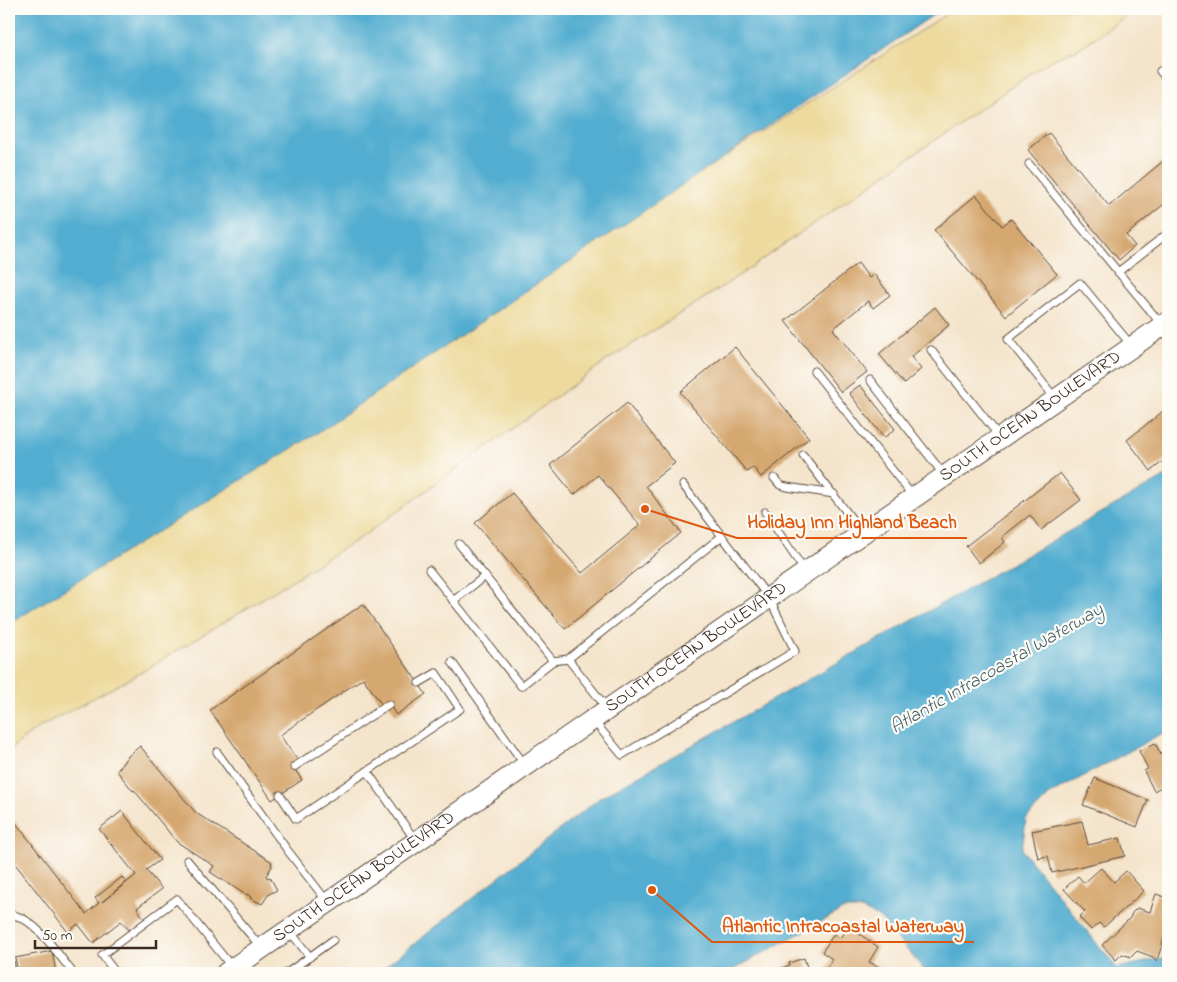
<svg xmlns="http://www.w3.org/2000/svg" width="1177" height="982" viewBox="0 0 1177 982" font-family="'Indie Flower',sans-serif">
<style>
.sand{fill:#eeda9e;stroke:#94825e}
.water{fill:#52add0;stroke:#466c77}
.building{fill:#d6a871}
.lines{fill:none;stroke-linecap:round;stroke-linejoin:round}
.service-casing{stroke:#574638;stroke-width:9}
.secondary-casing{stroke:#574638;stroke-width:22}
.service{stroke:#fff;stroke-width:7}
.secondary{stroke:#fff;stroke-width:20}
.labels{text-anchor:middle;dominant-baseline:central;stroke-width:4.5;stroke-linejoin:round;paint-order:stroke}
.street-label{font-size:18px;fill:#3b2a1e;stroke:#fdfcf7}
.water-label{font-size:19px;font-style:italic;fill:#445e65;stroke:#fdfcf7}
.leader{fill:none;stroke:#df570d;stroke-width:2}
.callout-dot{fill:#df570d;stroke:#fdfcf7;stroke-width:2}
.callout-label{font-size:19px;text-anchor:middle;font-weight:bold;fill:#df570d;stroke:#fdfcf7;stroke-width:4.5;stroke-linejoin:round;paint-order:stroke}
</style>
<rect width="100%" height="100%" fill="#fdfcf7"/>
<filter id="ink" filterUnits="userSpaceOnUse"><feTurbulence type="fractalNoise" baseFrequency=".02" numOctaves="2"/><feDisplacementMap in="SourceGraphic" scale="10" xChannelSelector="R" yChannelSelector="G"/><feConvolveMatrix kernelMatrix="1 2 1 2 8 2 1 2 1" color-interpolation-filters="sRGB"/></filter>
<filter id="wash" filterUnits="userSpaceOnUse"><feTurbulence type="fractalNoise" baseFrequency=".0096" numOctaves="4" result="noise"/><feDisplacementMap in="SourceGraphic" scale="20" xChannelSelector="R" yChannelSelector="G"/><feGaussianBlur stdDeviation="1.12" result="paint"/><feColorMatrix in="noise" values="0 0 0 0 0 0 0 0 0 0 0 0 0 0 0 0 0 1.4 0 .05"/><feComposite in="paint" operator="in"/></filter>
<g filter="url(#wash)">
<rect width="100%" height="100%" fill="#f4e4cb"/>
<!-- sand -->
<path class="sand" d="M 954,9 L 1137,9 L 1078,49 L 1049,61 L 728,283 L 609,359 L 366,534 L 246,609 L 135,676 L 39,727 L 9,750 L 9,619 Z"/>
<!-- water -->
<g class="water">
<path d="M 9,9 L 942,9 L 317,433 L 9,624 Z"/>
<path d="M 1168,475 L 1168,730 L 1051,794 L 1026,819 L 1022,850 L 1117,968 L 1168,957 L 1168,973 L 927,973 L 879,917 L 861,909 L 844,909 L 727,973 L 377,973 L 601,797 Z"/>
</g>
<g id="blocks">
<!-- building -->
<g class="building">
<path d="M 1049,133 L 1109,206 L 1168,157 L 1168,201 L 1126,235 L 1135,246 L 1119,260 L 1028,150 Z"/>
<path d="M 976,195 L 1002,226 L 1011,219 L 1057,274 L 1006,316 L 934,230 Z"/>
<path d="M 858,263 L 869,278 L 874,274 L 890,295 L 873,308 L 868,301 L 833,329 L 867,372 L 841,392 L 785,321 Z"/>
<path d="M 935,307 L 949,325 L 911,357 L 921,369 L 904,384 L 879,354 Z"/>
<path d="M 735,347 L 809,438 L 761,477 L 753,467 L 747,472 L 680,392 Z"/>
<path d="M 860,385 L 895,429 L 884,438 L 849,393 Z"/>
<path d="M 627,403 L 675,463 L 646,486 L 681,533 L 565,629 L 475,523 L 512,493 L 582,573 L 640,525 L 598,475 L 574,495 L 550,465 Z"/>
<path d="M 1168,407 L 1168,457 L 1151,471 L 1127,440 Z"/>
<path d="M 1060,473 L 1081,500 L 1041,530 L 1030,515 L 1002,537 L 1005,542 L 979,563 L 966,546 Z"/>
<path d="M 363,604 L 426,694 L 396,715 L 387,701 L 382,705 L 363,678 L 280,735 L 298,761 L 292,765 L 302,780 L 272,800 L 210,710 Z"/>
<path d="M 1168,734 L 1168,746 L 1163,737 Z"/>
<path d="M 1155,743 L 1168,768 L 1168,783 L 1154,791 L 1144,771 L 1148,769 L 1139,751 Z"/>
<path d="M 140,746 L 196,813 L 272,862 L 271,864 L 272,866 L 266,876 L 267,878 L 270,877 L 277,890 L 269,894 L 262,904 L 250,898 L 251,897 L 247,894 L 246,895 L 210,872 L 214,866 L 177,842 L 134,790 L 133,791 L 117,771 L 127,757 Z"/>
<path d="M 1095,778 L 1148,800 L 1137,827 L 1083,805 Z"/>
<path d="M 122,811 L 160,860 L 146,870 L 162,889 L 137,908 L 145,920 L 130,931 L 121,921 L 93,943 L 78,924 L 68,932 L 9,856 L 9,814 L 86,914 L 99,903 L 95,898 L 122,877 L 126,882 L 102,902 L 136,875 L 99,829 Z"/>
<path d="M 1082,821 L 1088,845 L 1120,838 L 1125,856 L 1052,873 L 1048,856 L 1038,858 L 1032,831 Z"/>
<path d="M 1101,868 L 1114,882 L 1126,871 L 1144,891 L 1104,927 L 1099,923 L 1091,930 L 1079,917 L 1085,912 L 1064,889 L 1078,876 L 1084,883 Z"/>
<path d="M 1156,894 L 1168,898 L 1168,925 L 1157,961 L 1153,957 L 1137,951 L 1131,957 L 1122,954 L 1116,960 L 1102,945 L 1130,918 L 1132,913 L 1137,908 L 1150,912 Z"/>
<path d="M 848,926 L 878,947 L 869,962 L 883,969 L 884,968 L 893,973 L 832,973 L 826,969 L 832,959 L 822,952 L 834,934 L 840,938 Z"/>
<path d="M 52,951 L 56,972 L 18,973 L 15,958 Z"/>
<path d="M 804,958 L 809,973 L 769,973 L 790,965 L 789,963 Z"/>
<rect x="9" y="962" width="5" height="11"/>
</g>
</g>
</g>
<g filter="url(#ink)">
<use href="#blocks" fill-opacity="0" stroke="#574638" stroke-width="1"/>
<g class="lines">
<defs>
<g id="service">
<path d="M 1160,71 L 1168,81"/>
<path d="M 1029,164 L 1162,325"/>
<path d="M 1118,272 L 1168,233"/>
<path d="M 931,350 L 999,436"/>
<path d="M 814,371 L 912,495"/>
<path d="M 870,380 L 944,475"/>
<path d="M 1055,398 L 1008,339 L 1080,283 L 1131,345"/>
<path d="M 803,455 L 861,531"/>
<path d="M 774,478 L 780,485 L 787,487 L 834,494"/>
<path d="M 765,512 L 804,570"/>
<path d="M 459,544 L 553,661"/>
<path d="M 429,570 L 521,686 L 553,661 L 568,659 L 722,536"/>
<path d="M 453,601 L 485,576"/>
<path d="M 568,659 L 606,707"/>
<path d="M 452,662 L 524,764"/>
<path d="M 593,720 L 622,755 L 795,651 L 769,598 L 683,485"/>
<path d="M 217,752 L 288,851 L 326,900"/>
<path d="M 294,767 L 389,704"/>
<path d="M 367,771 L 415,840"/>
<path d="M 280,795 L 296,819 L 460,709 L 436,673 L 419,683"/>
<path d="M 187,860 L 260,946"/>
<path d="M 9,915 C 32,913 60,957 73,973"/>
<path d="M 289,930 L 310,957"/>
<path d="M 116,973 L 102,955 L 177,899 L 231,966"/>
<path d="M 287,973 L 333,940"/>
</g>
<g id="secondary">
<path id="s1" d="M 226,973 L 1168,322"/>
</g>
</defs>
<!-- service casing -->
<use href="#service" class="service-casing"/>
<!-- secondary casing -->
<use href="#secondary" class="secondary-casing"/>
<!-- service -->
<use href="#service" class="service"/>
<!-- secondary -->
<use href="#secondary" class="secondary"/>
</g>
</g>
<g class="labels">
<!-- street labels -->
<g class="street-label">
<text stroke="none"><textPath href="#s1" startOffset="978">SOUTH OCEAN BOULEVARD</textPath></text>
<text stroke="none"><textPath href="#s1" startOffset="572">SOUTH OCEAN BOULEVARD</textPath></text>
<text stroke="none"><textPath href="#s1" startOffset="168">SOUTH OCEAN BOULEVARD</textPath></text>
</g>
<!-- water labels -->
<g class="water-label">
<text transform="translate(997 669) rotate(-30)">Atlantic Intracoastal Waterway</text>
</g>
</g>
<!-- callouts -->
<path class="leader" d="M645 509L737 538H967M652 890L712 942H974"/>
<g class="callout-dot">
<circle cx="645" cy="509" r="5"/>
<circle cx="652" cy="890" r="5"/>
</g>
<g class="callout-label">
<text x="852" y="528">Holiday Inn Highland Beach</text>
<text x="843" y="932">Atlantic Intracoastal Waterway</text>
</g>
<!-- margin -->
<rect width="1177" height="982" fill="none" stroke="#fdfcf7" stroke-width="30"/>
<!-- scale -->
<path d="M35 940v8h121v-8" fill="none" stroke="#3b2a1e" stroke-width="2.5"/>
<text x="42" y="940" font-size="15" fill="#3b2a1e" stroke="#fdfcf7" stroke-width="4" paint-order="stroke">50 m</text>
</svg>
